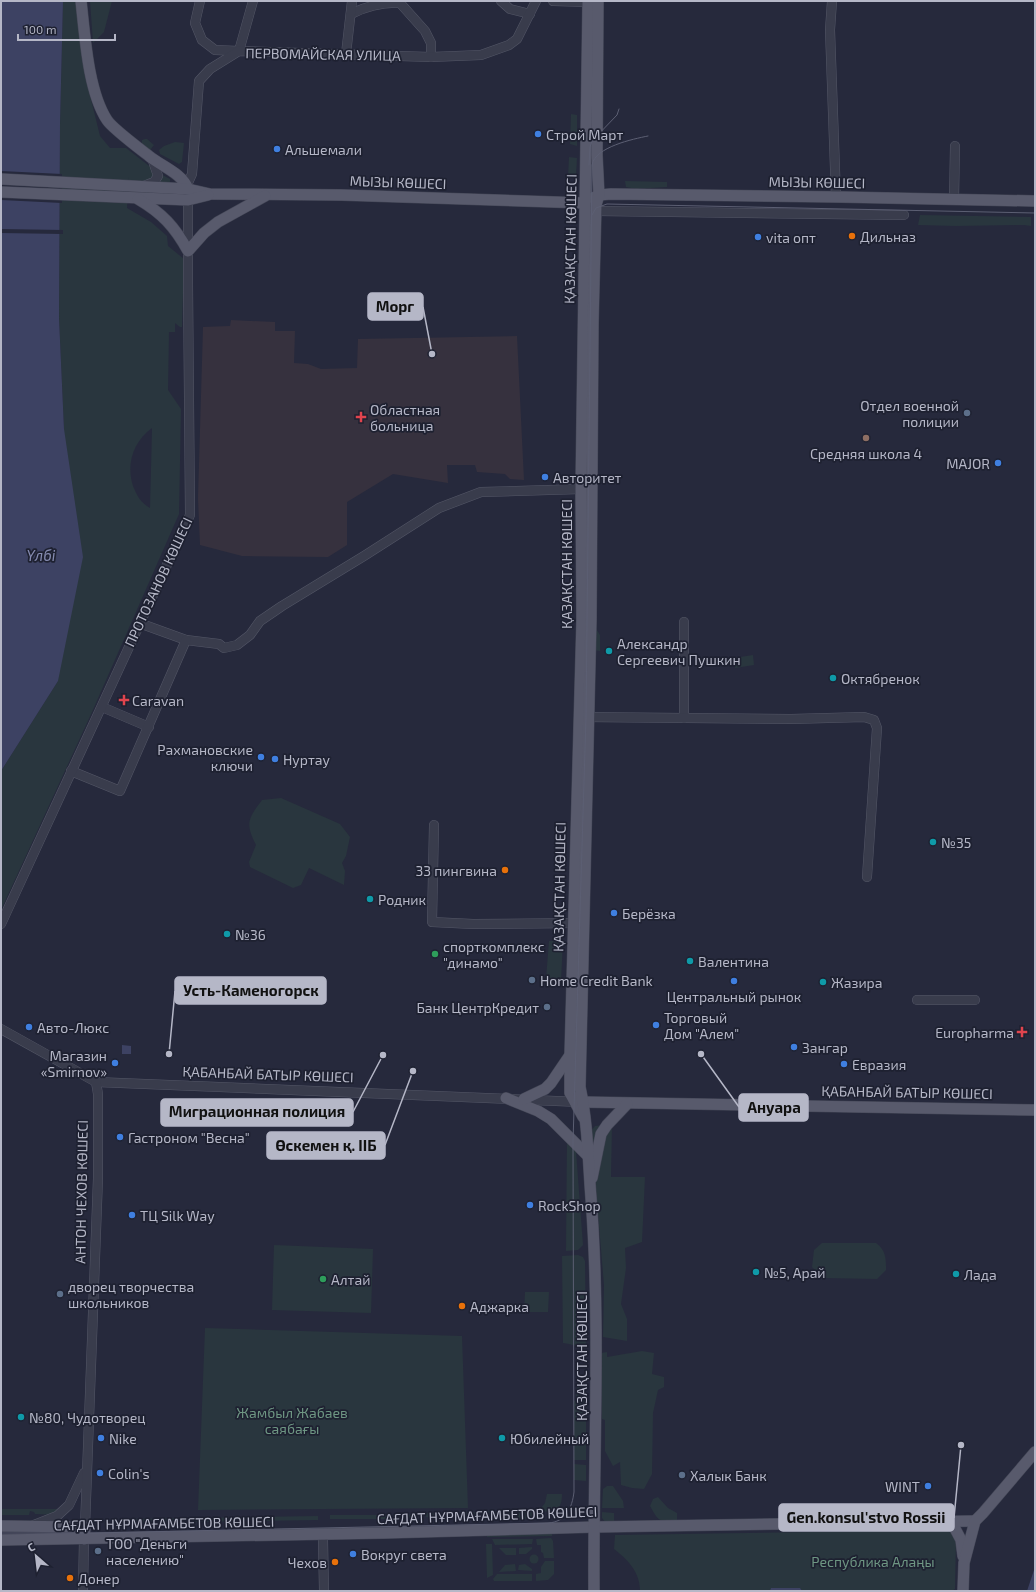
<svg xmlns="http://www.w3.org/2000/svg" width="1036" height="1592" viewBox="0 0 1036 1592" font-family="'Exo 2',sans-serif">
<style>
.medical{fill:#36313e}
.green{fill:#29363e;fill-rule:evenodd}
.water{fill:#3d4263}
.pier{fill:#26293c}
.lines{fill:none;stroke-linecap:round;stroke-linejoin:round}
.minor-casing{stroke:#545767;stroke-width:10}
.major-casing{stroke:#424555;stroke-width:12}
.minor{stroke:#393c4c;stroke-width:9}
.major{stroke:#585a6c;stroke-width:11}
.tram{stroke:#5c5f73;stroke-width:1}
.shop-dot{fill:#3f7fe0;stroke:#1e2131;stroke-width:1.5}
.food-dot{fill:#e8710a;stroke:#1e2131;stroke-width:1.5}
.service-dot{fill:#5c6f8a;stroke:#1e2131;stroke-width:1.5}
.health-dot{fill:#e0444e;stroke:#1e2131;stroke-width:1.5}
.education-dot{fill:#8d6e63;stroke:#1e2131;stroke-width:1.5}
.culture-dot{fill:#0f9aa8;stroke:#1e2131;stroke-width:1.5}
.leisure-dot{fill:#2e9e5b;stroke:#1e2131;stroke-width:1.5}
.labels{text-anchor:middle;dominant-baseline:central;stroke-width:3.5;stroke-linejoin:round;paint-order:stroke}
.street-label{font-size:14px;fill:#b5b7c7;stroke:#1e2131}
.poi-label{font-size:14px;fill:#b5b7c7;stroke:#1e2131;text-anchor:start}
.park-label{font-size:14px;fill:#6e9683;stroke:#1e2131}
.water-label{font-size:15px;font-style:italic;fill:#868cb1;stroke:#1e2131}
.leader{fill:none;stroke:#b5b7c7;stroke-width:1.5}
.callout-dot{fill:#b5b7c7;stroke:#1e2131;stroke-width:1.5}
.callout{fill:#b5b7c7;stroke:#b5b7c7;stroke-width:1.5}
.callout-label{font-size:15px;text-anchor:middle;font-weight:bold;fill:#111}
</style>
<rect width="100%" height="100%" fill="#26293c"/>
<!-- medical -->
<path class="medical" d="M 231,320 L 275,322 L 275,331 L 295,331 L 294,363 L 308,364 L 321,369 L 357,368 L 358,339 L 517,336 L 524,480 L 510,479 L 505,474 L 477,472 L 475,465 L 447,465 L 448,483 L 393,474 L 347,502 L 347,545 L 328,557 L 242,556 L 200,545 L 198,498 L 203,327 L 230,326 Z"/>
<!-- green -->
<g class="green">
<path d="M 63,1 L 76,1 L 86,79 L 100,136 L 110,148 L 126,148 L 157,172 L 170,179 L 170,184 L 129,181 L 129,177 L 127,208 L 151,222 L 167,236 L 168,246 L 184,259 L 182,327 L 180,327 L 175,323 L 175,332 L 169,332 L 168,390 L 181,409 L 179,514 L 92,712 L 1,910 L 1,771 L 58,681 L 64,429 L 59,318 L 60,124 ZM 152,428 L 152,429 L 150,508 C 141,503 137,496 133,486 C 126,464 133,442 152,428 Z"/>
<path d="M 90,1 L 112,1 L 104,32 L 93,43 Z"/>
<path d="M 571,114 L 577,115 L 577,146 L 570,144 Z"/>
<path d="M 145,139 L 147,139 L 154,145 L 150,150 L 142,144 L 142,140 Z"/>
<path d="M 175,142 L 184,143 L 182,162 L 179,164 L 160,154 L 159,150 L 164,146 Z"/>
<path d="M 569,157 L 577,158 L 576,176 L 568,177 Z"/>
<path d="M 625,181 L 667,182 L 667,187 L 636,189 L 626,187 Z"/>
<path d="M 920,215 L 1031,217 L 1031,226 L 1024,225 L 955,226 L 918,225 Z"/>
<path d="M 595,627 L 600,635 L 600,651 L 594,650 Z"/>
<path d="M 753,655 L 754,665 L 735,668 L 734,658 Z"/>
<path d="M 281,798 L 340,824 L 350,837 L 346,856 L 342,863 L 345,871 L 344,885 L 309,868 L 301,885 L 293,888 L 250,867 L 249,862 L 256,845 C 245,823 248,819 262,800 Z"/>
<path d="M 549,941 L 563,941 L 561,981 L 546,979 Z"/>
<path d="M 612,1124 L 611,1177 L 645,1177 L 642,1242 L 625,1248 L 626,1268 L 621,1304 L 627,1319 L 627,1341 L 603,1337 L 604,1285 L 591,1131 L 595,1126 Z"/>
<path d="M 567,1135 L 576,1151 L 583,1245 L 578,1250 L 566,1251 Z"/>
<path d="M 822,1243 L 876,1243 C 886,1250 886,1259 886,1270 L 877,1279 L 823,1278 L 812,1267 L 814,1250 Z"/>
<path d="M 274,1245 L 373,1249 L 371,1313 L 272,1310 Z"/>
<path d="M 578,1255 L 583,1257 L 585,1261 L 586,1348 C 577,1347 572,1344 563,1343 L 562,1256 Z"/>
<path d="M 525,1292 L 549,1292 L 548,1312 L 524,1312 Z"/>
<path d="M 205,1328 L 462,1336 L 468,1508 L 198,1510 Z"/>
<path d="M 642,1351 L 654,1353 L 652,1374 L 664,1377 L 664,1387 L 658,1390 L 653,1413 L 652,1474 L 644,1489 L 632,1488 L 621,1485 L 620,1462 L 613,1466 L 605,1451 L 605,1420 L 602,1419 L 601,1353 L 607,1352 L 607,1357 Z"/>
<path d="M 577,1386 L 586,1388 L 586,1460 L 574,1460 L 574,1401 L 576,1400 Z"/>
<path d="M 574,1464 L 586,1465 L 586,1481 L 574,1480 Z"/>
<path d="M 607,1486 L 613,1486 L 623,1501 L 624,1508 L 602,1508 L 603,1489 Z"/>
<path d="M 547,1494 L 562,1494 C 562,1501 561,1506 556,1511 L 538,1512 L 545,1503 Z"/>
<path d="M 658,1497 L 668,1508 L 677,1513 L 677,1521 C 659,1522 659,1522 650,1506 L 653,1499 Z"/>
<path d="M 1,1509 L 58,1509 L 58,1515 L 35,1514 L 34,1512 L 30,1511 L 29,1515 L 1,1515 Z"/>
<path d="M 486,1511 L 535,1512 L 542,1515 L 542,1518 L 485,1520 Z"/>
<path d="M 480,1512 L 480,1516 L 426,1517 L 425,1513 Z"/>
<path d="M 602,1512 L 614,1513 L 614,1522 L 605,1522 L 602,1518 Z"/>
<path d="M 413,1514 L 413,1518 L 394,1519 L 393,1515 Z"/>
<rect x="330" y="1515" width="56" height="4"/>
<path d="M 318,1516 L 318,1520 L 195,1522 L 195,1518 Z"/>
<path d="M 185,1518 L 185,1524 L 128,1524 L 128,1519 Z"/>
<path d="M 946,1530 L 955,1535 L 956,1540 L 955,1589 L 952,1591 L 640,1591 C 640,1572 628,1560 614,1549 L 615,1535 Z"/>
<path d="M 552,1531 L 552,1536 L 487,1537 L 487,1532 Z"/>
<path d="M 551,1538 L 553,1541 L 554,1558 L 544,1558 L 543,1553 L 541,1552 L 541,1545 L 537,1545 L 536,1539 Z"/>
<path d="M 492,1539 L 533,1539 L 532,1544 L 495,1545 Z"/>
<path d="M 486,1544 L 492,1544 L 493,1575 L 487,1578 Z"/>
<path d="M 532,1547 L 532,1549 L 526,1554 L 519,1554 L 519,1548 Z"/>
<path d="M 499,1548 L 516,1548 L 516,1555 L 506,1555 Z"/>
<circle cx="534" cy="1559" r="4.5"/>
<path d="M 545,1561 L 554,1561 L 554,1574 L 548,1580 L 536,1581 L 536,1574 L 541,1573 L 541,1567 Z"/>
<path d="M 515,1564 L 516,1571 L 499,1572 L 505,1565 Z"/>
<path d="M 525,1564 L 532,1569 L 532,1571 L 518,1570 L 519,1565 Z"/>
<path d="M 497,1574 L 532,1574 L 532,1581 L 494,1581 L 493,1579 Z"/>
</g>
<!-- water -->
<g class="water">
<path d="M 1,1 L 63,1 L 60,124 L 59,318 L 64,429 L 83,557 L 58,681 L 1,771 Z"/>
<path d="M 122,1045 L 131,1046 L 131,1054 L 122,1054 Z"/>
<path d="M 1035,1567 L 1035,1591 L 1027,1591 Z"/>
<path d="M 771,1588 L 800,1588 L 802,1591 L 770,1591 Z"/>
</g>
<!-- pier -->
<g class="pier">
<path d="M 1,171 L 62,174 L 62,203 L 1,200 Z"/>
<path d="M 1,229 L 63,230 L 63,234 L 1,233 Z"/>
</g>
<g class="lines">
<defs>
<g id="minor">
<path d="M 200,1 L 195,23 L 202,40 L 215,50 L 239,51 L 253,1"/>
<path d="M 501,1 L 510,9 L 530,14"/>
<path d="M 553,1 L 588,2"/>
<path d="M 832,1 L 830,30 L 836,197"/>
<path d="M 351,14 C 367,6 382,2 400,3 L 425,31 L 431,43 L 431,57"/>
<path d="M 346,54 L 352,1"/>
<path d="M 187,185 L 192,174 L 199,81 L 210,69 L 239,51 L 431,57 L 481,55 L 509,45 L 517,39 L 536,1"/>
<path d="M 144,186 L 154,182 L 158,176 L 152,158"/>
<path d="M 954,200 L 955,146"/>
<path d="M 596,211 L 904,215"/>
<path d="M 684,622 L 684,718"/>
<path d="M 139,623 L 186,640 L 219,644 L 224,648 L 237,645 L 250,635 L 260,621 L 282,606 L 364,556 L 439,508 L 481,492 L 581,489"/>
<path d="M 102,707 L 149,727"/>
<path d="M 582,717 L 791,719 L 864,717 L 874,720 L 877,728 L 867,877"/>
<path d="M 71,771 L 120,791 L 186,640"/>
<path d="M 434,825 L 432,922 L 473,924 L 580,923"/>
<path d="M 1,924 L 190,515 L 188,283 L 188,194"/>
<path d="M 917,1000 L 975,1000"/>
<path d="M 1,1029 L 96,1082 L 580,1102"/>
<path d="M 34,1525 L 57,1516 L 69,1505 L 84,1473"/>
<path d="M 85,1527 L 98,1178 L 98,1094 L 96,1082"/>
<path d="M 323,1540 L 324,1591"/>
<path d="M 83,1591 L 84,1539"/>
</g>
<g id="major">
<path d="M 81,1 C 85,36 88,91 107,120 C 112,128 140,149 149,156 C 161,166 182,173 188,189"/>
<path d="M 1,179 L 188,189 L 210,194 L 341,195 L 585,203"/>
<path d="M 1,192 L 188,200 L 208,195"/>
<path d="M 593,198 L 599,195 L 611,194 L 840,197 L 1035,201"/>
<path d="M 138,199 C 162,213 175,227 188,251 L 204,233 L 218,222 L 265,196"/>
<path d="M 506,1098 L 538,1111 L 551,1119 L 588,1156"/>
<path d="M 524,1099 L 545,1089 L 551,1083 L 570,1055"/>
<path d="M 583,1102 L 1035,1110"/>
<path d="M 583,1117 L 570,1093 L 570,1055 L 582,619 L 581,489 L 588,1"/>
<path d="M 592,1178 L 601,1134 L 607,1125 L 627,1104"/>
<path d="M 951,1521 L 961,1540 L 963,1556"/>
<path d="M 1,1526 L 85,1527 L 84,1539"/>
<path d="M 1,1540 L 384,1533 L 595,1527 L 975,1521"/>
<path d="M 594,1591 C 593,1460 601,1329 591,1198 C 588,1161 588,1124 580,1087 L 591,619 L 593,324 L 596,205 L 599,195 L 597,155 L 598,1"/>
<path d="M 963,1591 L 964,1563 L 975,1521 L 983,1513 L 1035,1452"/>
</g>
</defs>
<!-- minor casing -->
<use href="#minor" class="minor-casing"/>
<!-- major casing -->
<use href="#major" class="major-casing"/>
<!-- minor -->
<use href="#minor" class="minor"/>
<!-- major -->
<use href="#major" class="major"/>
<!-- tram -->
<g class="tram">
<path d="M 589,165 L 590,147 L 592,141 L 617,115 L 619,109"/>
<path d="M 592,215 L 596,208 L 607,204 L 1035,213"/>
<path d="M 1,1533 L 94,1533 L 548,1523 C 566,1522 572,1508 574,1492 L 573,1142 L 586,717 L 592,165 C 595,147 633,139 648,136"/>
</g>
</g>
<!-- markers -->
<g class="shop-dot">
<circle cx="538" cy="134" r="4"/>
<circle cx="277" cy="149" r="4"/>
<circle cx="758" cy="237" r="4"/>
<circle cx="998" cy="463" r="4"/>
<circle cx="545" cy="477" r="4"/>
<circle cx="261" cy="757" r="4"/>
<circle cx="275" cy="759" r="4"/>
<circle cx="614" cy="913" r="4"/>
<circle cx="734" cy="981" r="4"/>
<circle cx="656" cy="1025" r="4"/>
<circle cx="29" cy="1027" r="4"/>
<circle cx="794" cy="1047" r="4"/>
<circle cx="115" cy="1063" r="4"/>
<circle cx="844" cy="1064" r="4"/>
<circle cx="120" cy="1137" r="4"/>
<circle cx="530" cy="1205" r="4"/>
<circle cx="132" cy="1215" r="4"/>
<circle cx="101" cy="1438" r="4"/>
<circle cx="100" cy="1473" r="4"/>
<circle cx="928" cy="1486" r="4"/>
<circle cx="353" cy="1554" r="4"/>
</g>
<g class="food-dot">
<circle cx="852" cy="236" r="4"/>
<circle cx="505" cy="870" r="4"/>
<circle cx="462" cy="1306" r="4"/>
<circle cx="335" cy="1562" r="4"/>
<circle cx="70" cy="1578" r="4"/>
</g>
<g class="service-dot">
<circle cx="967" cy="413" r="4"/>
<circle cx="532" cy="980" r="4"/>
<circle cx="547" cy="1007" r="4"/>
<circle cx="60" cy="1294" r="4"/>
<circle cx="682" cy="1475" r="4"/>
<circle cx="98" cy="1551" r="4"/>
</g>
<g class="health-dot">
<path d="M359 411h4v4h4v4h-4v4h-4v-4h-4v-4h4z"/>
<path d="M122 694h4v4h4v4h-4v4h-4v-4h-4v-4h4z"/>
<path d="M1020 1026h4v4h4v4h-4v4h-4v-4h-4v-4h4z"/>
</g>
<circle class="education-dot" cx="866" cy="438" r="4"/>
<g class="culture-dot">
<circle cx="609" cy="651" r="4"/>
<circle cx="833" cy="678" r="4"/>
<circle cx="933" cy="842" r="4"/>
<circle cx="370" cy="899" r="4"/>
<circle cx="227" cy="934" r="4"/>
<circle cx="690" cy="961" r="4"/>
<circle cx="823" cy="982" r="4"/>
<circle cx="756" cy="1272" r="4"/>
<circle cx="956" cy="1274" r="4"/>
<circle cx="21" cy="1417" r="4"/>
<circle cx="502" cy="1438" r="4"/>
</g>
<g class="leisure-dot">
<circle cx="435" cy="954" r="4"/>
<circle cx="323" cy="1279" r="4"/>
</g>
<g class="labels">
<!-- street labels -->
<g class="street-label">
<text transform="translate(323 54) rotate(1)">ПЕРВОМАЙСКАЯ УЛИЦА</text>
<text transform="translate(398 182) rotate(2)">МЫЗЫ КӨШЕСІ</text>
<text transform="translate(817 182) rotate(1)">МЫЗЫ КӨШЕСІ</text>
<text transform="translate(570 239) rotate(-89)">ҚАЗАҚСТАН КӨШЕСІ</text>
<text transform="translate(566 564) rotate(-90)">ҚАЗАҚСТАН КӨШЕСІ</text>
<text transform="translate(158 582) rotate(-65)">ПРОТОЗАНОВ КӨШЕСІ</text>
<text transform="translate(559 887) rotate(-89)">ҚАЗАҚСТАН КӨШЕСІ</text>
<text transform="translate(268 1074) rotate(2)">ҚАБАНБАЙ БАТЫР КӨШЕСІ</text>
<text transform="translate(907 1092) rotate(1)">ҚАБАНБАЙ БАТЫР КӨШЕСІ</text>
<text transform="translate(81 1192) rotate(-89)">АНТОН ЧЕХОВ КӨШЕСІ</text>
<text transform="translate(581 1356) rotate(-90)">ҚАЗАҚСТАН КӨШЕСІ</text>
<text transform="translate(487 1515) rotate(-2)">САҒДАТ НҰРМАҒАМБЕТОВ КӨШЕСІ</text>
<text transform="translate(164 1523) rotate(-1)">САҒДАТ НҰРМАҒАМБЕТОВ КӨШЕСІ</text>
</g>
<!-- poi labels -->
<g class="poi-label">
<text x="546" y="134">Строй Март</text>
<text x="285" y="149">Альшемали</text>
<text x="860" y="236">Дильназ</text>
<text x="766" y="237">vita опт</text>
<text x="959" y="405" text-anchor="end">Отдел военной<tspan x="959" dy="16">полиции</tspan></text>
<text x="370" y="409">Областная<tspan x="370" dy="16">больница</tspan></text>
<text x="866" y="453" text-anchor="middle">Средняя школа 4</text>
<text x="990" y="463" text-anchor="end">MAJOR</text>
<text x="553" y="477">Авторитет</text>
<text x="617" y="643">Александр<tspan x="617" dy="16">Сергеевич Пушкин</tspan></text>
<text x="841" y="678">Октябренок</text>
<text x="132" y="700">Caravan</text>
<text x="253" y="749" text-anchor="end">Рахмановские<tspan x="253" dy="16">ключи</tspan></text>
<text x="283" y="759">Нуртау</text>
<text x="941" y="842">№35</text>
<text x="497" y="870" text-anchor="end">33 пингвина</text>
<text x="378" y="899">Родник</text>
<text x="622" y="913">Берёзка</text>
<text x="235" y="934">№36</text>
<text x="443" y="946">спорткомплекс<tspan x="443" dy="16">"динамо"</tspan></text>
<text x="698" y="961">Валентина</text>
<text x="540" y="980">Home Credit Bank</text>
<text x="831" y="982">Жазира</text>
<text x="734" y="996" text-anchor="middle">Центральный рынок</text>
<text x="539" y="1007" text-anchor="end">Банк ЦентрКредит</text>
<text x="664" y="1017">Торговый<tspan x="664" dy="16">Дом "Алем"</tspan></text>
<text x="37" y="1027">Авто-Люкс</text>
<text x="1014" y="1032" text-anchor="end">Europharma</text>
<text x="802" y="1047">Зангар</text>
<text x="107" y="1055" text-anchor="end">Магазин<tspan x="107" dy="16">«Smirnov»</tspan></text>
<text x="852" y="1064">Евразия</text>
<text x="128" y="1137">Гастроном "Весна"</text>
<text x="538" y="1205">RockShop</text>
<text x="140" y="1215">ТЦ Silk Way</text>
<text x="764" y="1272">№5, Арай</text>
<text x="964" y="1274">Лада</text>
<text x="331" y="1279">Алтай</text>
<text x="68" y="1286">дворец творчества<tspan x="68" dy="16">школьников</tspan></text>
<text x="470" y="1306">Аджарка</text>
<text x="29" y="1417">№80, Чудотворец</text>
<text x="109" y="1438">Nike</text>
<text x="510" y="1438">Юбилейный</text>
<text x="108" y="1473">Colin's</text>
<text x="690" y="1475">Халык Банк</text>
<text x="920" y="1486" text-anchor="end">WINT</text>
<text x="106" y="1543">ТОО "Деньги<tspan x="106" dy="16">населению"</tspan></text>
<text x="361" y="1554">Вокруг света</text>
<text x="327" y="1562" text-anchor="end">Чехов</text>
<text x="78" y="1578">Донер</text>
</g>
<!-- park labels -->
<g class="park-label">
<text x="292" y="1412">Жамбыл Жабаев<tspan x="292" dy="16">саябағы</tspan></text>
<text x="873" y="1561">Республика Алаңы</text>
</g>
<!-- water labels -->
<g class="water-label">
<text x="41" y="555">Үлбі</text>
</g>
</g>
<!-- callouts -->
<path class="leader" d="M432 354L423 307M169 1054L175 991M701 1054L739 1107M383 1055L353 1112M413 1071L385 1145M961 1445L954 1518"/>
<g class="callout-dot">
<circle cx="432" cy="354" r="4"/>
<circle cx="169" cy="1054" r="4"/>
<circle cx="701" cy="1054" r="4"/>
<circle cx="383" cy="1055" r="4"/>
<circle cx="413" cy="1071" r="4"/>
<circle cx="961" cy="1445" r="4"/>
</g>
<g class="callout">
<rect x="368" y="293" width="55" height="27" rx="4"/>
<rect x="175" y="977" width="151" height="27" rx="4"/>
<rect x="739" y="1094" width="69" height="27" rx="4"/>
<rect x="161" y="1099" width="192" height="27" rx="4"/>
<rect x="267" y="1132" width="118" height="27" rx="4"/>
<rect x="779" y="1504" width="175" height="27" rx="4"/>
</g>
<g class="callout-label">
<text x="395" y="312">Морг</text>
<text x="251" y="996">Усть-Каменогорск</text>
<text x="774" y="1113">Ануара</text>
<text x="257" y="1117">Миграционная полиция</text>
<text x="326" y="1151">Өскемен қ. ІІБ</text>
<text x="866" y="1523">Gen.konsul'stvo Rossii</text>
</g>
<!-- border -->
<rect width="1036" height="1592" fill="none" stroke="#b5b7c7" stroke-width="4"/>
<!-- north arrow -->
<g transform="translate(36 1556) rotate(332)" stroke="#1e2131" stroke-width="3" paint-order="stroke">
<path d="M0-3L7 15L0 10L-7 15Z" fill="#b5b7c7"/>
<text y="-6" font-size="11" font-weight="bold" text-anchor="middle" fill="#b5b7c7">С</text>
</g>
<!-- scale -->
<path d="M18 34v6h97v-6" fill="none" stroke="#b5b7c7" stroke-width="2"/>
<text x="24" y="34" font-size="12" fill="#b5b7c7" stroke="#1e2131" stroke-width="3" paint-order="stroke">100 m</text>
</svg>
